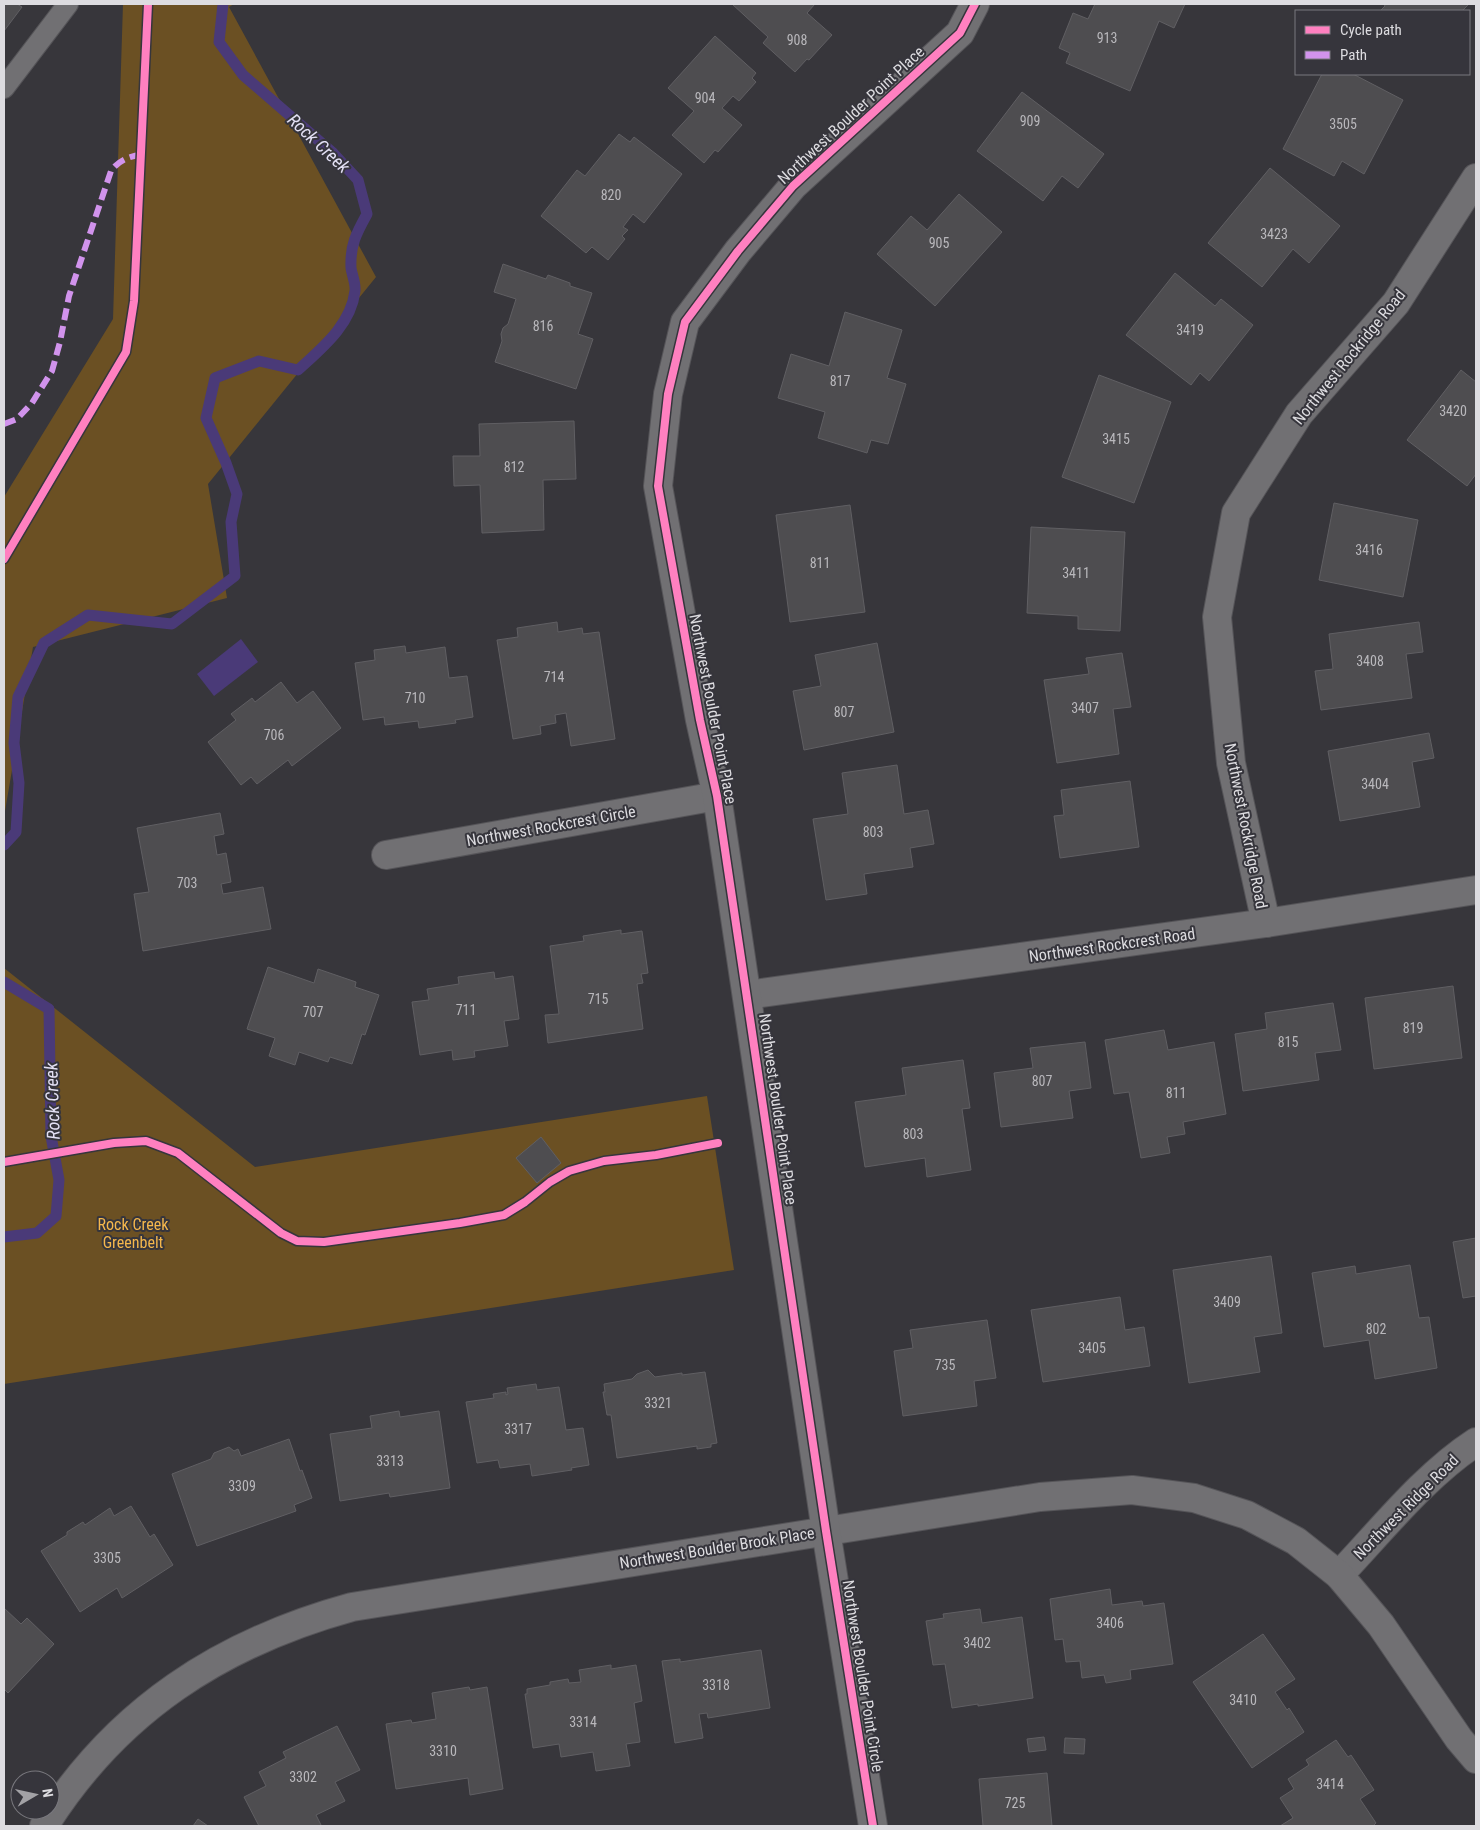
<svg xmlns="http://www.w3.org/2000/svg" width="1480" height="1830" viewBox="0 0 1480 1830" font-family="'Roboto Condensed',sans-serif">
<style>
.green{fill:#6b5023}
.water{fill:#4a3a78}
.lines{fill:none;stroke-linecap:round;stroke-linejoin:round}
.stream{stroke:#4a3a78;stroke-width:11}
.building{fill:#4e4d50;stroke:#605f63}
.lane-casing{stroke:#555458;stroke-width:22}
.street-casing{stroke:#555458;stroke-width:30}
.lane{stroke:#717073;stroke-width:20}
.street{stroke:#717073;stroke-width:28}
.quiet{stroke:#d193ec;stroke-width:6;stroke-dasharray:12 6;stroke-linecap:butt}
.cycleway-casing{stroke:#36353c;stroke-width:11}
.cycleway{stroke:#ff80c0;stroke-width:8}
.labels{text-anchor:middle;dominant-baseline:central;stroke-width:4;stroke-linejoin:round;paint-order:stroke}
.number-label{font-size:14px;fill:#b9b8bc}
.street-label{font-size:16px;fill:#dddce0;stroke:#36353c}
.park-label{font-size:16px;fill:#f5b74c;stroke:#36353c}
.water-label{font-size:18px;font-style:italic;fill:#e3e0f4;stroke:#36353c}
</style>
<rect width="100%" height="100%" fill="#37363b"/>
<!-- green -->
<g class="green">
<path d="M 123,4 L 234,4 L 229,7 L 376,277 L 208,484 L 227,598 L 33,647 L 4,817 L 4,497 L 113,319 Z"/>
<path d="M 4,968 L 255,1167 L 707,1096 L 734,1270 L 4,1384 Z"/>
</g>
<!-- water -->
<path class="water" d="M 241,639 L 258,662 L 214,696 L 197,674 Z"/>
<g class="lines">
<!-- stream -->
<g class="stream">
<path d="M 4,845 L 16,832 L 19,783 L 14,743 L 18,697 L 44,643 L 88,615 L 172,624 L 235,576 L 231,522 L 237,494 L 226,463 L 206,418 L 215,378 L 259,361 L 298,370 C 322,348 351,325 355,291 C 356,284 352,275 351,268 C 350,245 356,234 367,214 L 358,180 L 333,153 L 243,75 L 219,42 L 223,4"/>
<path d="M 4,982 L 49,1009 L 51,1136 L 59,1180 L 56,1216 L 37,1233 L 4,1237"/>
</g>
</g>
<!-- building -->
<g class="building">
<path d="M 4,4 L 17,4 L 22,7 L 4,31 Z"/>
<path d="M 732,4 L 815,4 L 807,13 L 832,35 L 809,60 L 807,59 L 795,72 L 763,43 L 768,37 Z"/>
<path d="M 1095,4 L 1185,4 L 1174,28 L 1159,21 L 1130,91 L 1066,63 L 1070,53 L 1059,48 L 1073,13 L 1088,19 Z"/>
<path d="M 1384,4 L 1469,4 L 1462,11 L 1380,11 L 1385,6 Z"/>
<path d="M 715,36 L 756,73 L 752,78 L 756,82 L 739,101 L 733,96 L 722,108 L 742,125 L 718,152 L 715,150 L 704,163 L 672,135 L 694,111 L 668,88 Z"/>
<path d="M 1322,74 L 1353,74 L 1403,100 L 1364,174 L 1342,161 L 1334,176 L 1283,149 Z"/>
<path d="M 1022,92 L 1104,154 L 1078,188 L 1062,176 L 1043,201 L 977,151 Z"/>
<path d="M 619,134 L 630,142 L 634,137 L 682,174 L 644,223 L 633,214 L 623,227 L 628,230 L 622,236 L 625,239 L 608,260 L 592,247 L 586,253 L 541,216 L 577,170 L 585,176 Z"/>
<path d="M 1270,168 L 1340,226 L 1309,263 L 1293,249 L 1262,287 L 1208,243 Z"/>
<path d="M 959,194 L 1002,232 L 935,306 L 877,254 L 911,216 L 927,230 Z"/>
<path d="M 503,264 L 546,279 L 548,275 L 570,283 L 570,286 L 592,293 L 578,334 L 593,339 L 576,389 L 495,362 L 502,341 L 501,334 L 503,328 L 508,324 L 516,299 L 494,292 Z"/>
<path d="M 1175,273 L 1215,306 L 1221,299 L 1253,325 L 1209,381 L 1200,373 L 1191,385 L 1126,335 Z"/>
<path d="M 845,312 L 902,330 L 887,378 L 906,384 L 888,444 L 871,440 L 867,453 L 818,438 L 825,412 L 778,398 L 791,354 L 829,366 Z"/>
<path d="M 1461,370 L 1476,382 L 1476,474 L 1467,486 L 1407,440 Z"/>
<path d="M 1099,375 L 1171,402 L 1134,503 L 1062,477 Z"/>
<path d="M 574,421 L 576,479 L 543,480 L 544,530 L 482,533 L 480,485 L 454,486 L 453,456 L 480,456 L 479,424 Z"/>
<path d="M 1334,503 L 1418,520 L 1403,597 L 1319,580 Z"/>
<path d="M 850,505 L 865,612 L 790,622 L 776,515 Z"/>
<path d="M 1031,527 L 1125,532 L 1120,631 L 1078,629 L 1078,616 L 1027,613 Z"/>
<path d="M 557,622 L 558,632 L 582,628 L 583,634 L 599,632 L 615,739 L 571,746 L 566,713 L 555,715 L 556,723 L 540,726 L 541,734 L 513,739 L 497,640 L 518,637 L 517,628 Z"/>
<path d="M 1419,622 L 1423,652 L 1406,654 L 1412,698 L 1321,710 L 1315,671 L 1333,669 L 1329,634 Z"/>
<path d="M 877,643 L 894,732 L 804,750 L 793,691 L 821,686 L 815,655 Z"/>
<path d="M 405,646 L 406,653 L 445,647 L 449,678 L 467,676 L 473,717 L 455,720 L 456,723 L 419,728 L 418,721 L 385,725 L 384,717 L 363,720 L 355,663 L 375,660 L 374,650 Z"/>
<path d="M 1122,653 L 1131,707 L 1113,709 L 1119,754 L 1057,763 L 1044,680 L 1089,674 L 1086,658 Z"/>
<path d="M 281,682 L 297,703 L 313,691 L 341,728 L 292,766 L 288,760 L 257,784 L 251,777 L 241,785 L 208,742 L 236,720 L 231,714 L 252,698 L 255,702 Z"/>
<path d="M 1429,733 L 1434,758 L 1412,762 L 1420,807 L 1340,821 L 1328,751 Z"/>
<path d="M 897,765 L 904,814 L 928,810 L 934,844 L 910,848 L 913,867 L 864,874 L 867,894 L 826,900 L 813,819 L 848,814 L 842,773 Z"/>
<path d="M 1130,781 L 1139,847 L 1060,858 L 1054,816 L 1064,815 L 1061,790 Z"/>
<path d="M 220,813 L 224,834 L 214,836 L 217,855 L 226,853 L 231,882 L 221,884 L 223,894 L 263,887 L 271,929 L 143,951 L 134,894 L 149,892 L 137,828 Z"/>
<path d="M 621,930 L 621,934 L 642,931 L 648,973 L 641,974 L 643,983 L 637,984 L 643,1029 L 548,1043 L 545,1015 L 559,1014 L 550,946 L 584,941 L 583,936 Z"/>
<path d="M 268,967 L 314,983 L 318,969 L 356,982 L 355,987 L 379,995 L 365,1035 L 362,1034 L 352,1064 L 330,1057 L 328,1062 L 299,1052 L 295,1065 L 269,1056 L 275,1038 L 247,1029 Z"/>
<path d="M 494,972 L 495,979 L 513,976 L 519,1019 L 504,1021 L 508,1046 L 474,1051 L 475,1057 L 453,1060 L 452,1050 L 420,1055 L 412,1002 L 429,1000 L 427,989 L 459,984 L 458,977 Z"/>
<path d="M 1453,986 L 1462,1058 L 1374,1069 L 1365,998 Z"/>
<path d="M 1333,1003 L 1341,1050 L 1315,1053 L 1319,1080 L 1243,1091 L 1235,1034 L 1267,1029 L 1265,1013 Z"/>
<path d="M 1164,1030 L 1168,1050 L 1214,1042 L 1226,1114 L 1183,1122 L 1185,1134 L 1167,1137 L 1170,1153 L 1141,1158 L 1129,1092 L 1114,1094 L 1105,1040 Z"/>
<path d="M 1085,1042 L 1091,1088 L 1069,1091 L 1073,1118 L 1001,1127 L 994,1073 L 1033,1068 L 1030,1048 Z"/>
<path d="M 963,1060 L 970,1108 L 962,1109 L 971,1170 L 927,1177 L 925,1158 L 865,1167 L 855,1102 L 906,1095 L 902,1068 Z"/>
<path d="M 541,1137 L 561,1163 L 537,1183 L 516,1158 Z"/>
<path d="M 1476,1238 L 1476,1296 L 1463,1298 L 1453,1242 Z"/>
<path d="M 1271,1256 L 1282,1333 L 1254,1337 L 1260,1372 L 1189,1383 L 1173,1270 Z"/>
<path d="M 1410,1265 L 1419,1318 L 1429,1317 L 1437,1368 L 1375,1379 L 1369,1340 L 1324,1347 L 1312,1273 L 1355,1266 L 1356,1274 Z"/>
<path d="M 1120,1297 L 1125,1330 L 1144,1327 L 1150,1366 L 1043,1382 L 1031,1310 Z"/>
<path d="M 987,1320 L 996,1378 L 974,1381 L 977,1406 L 903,1416 L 894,1351 L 913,1348 L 910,1330 Z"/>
<path d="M 648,1370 L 655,1377 L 682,1373 L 682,1375 L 705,1372 L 717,1443 L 711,1444 L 711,1447 L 697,1449 L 697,1446 L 617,1458 L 611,1415 L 607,1415 L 603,1392 L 605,1392 L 604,1384 L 632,1379 L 637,1374 Z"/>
<path d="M 536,1384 L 537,1390 L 559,1387 L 566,1430 L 583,1428 L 589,1465 L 571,1468 L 572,1470 L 532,1476 L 530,1464 L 500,1468 L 498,1460 L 477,1463 L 466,1402 L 494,1398 L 493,1394 L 506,1392 L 506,1395 L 508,1394 L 507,1388 Z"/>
<path d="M 399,1411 L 400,1417 L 439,1411 L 450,1488 L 390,1497 L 389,1493 L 340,1501 L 330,1434 L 372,1428 L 370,1416 Z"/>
<path d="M 289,1439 L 300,1471 L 302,1470 L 312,1498 L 294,1505 L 296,1511 L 197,1546 L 172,1474 L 211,1459 L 214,1453 L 229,1447 L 234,1451 L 238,1449 L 241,1456 Z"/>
<path d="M 131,1506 L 150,1537 L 154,1534 L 173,1565 L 122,1598 L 117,1588 L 80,1612 L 41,1551 L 67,1535 L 67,1532 L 83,1522 L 85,1525 L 110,1508 L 114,1516 Z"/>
<path d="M 1110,1589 L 1112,1605 L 1142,1601 L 1143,1606 L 1164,1603 L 1173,1664 L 1130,1670 L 1131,1679 L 1106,1683 L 1104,1675 L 1082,1678 L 1080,1661 L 1066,1662 L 1063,1639 L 1055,1640 L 1050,1599 Z"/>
<path d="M 4,1608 L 21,1624 L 27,1618 L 54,1644 L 8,1693 L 4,1689 Z"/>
<path d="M 980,1609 L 982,1623 L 1022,1617 L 1033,1698 L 978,1706 L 978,1704 L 952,1708 L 945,1664 L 933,1665 L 926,1621 L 944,1618 L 943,1614 Z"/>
<path d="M 1263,1634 L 1295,1679 L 1275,1692 L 1287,1710 L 1289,1708 L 1304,1732 L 1252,1768 L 1193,1682 Z"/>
<path d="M 761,1650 L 770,1708 L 708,1718 L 707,1713 L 699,1714 L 703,1738 L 675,1743 L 662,1661 L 680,1659 L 680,1662 Z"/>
<path d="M 611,1665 L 611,1669 L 636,1665 L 642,1701 L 634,1703 L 640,1742 L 626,1744 L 630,1766 L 596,1771 L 593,1752 L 561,1757 L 559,1744 L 533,1748 L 525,1694 L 527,1694 L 527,1689 L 550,1685 L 550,1682 L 568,1679 L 569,1683 L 581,1682 L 579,1670 Z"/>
<path d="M 469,1687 L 470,1690 L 487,1687 L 503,1789 L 470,1795 L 468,1778 L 396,1789 L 386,1724 L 411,1720 L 412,1723 L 436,1719 L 432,1693 Z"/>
<path d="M 337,1726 L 360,1770 L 335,1782 L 345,1801 L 316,1815 L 321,1825 L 318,1826 L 259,1826 L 244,1797 L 266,1786 L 259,1772 L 286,1758 L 283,1752 Z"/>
<path d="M 1044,1737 L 1046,1750 L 1029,1752 L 1027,1739 Z"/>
<path d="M 1065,1738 L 1085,1739 L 1084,1754 L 1064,1753 Z"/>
<path d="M 1336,1740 L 1348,1757 L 1351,1755 L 1374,1790 L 1360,1799 L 1376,1823 L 1373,1826 L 1280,1826 L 1293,1818 L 1280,1798 L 1294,1789 L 1288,1779 L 1309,1765 L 1306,1760 Z"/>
<path d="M 1047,1773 L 1052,1826 L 983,1826 L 979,1779 Z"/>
<path d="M 198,1819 L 208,1826 L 193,1826 Z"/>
</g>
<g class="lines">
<defs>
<path id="lane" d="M 4,88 L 68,4"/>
<g id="street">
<path d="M 386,855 L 717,796"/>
<path d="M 1266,923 L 1231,763 L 1217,617 L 1236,513 L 1299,414 L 1396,303 L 1476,178"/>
<path d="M 747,995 L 1266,923 L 1476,890"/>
<path d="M 1339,1575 C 1381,1531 1425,1475 1476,1442"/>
<path d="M 44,1826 C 117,1710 221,1643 352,1607 L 1040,1497 L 1132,1490 L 1194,1498 L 1247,1515 L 1296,1541 L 1339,1575 L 1381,1625 L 1459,1739 L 1476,1759"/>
<path d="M 873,1826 L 826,1531 L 717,796 L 700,720 L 658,486 L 668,394 L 685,322 L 738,251 L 793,186 L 960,33 L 975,4"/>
</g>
</defs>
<!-- lane casing -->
<use href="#lane" class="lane-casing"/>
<!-- street casing -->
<use href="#street" class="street-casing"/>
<!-- lane -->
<use href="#lane" class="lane"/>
<!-- street -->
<use href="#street" class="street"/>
<!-- quiet -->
<path class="quiet" d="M 4,424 L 17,419 L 32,403 L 52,371 L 60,342 L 69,296 L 111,171 C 118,161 129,156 141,155"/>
<defs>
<g id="cycleway">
<path d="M 4,559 L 126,352 L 134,301 L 148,4"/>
<path d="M 4,1162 L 114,1143 L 146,1141 L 178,1153 L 281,1233 L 297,1241 L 324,1242 L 460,1223 L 504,1215 L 525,1202 L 550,1182 L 569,1171 L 604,1161 L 656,1155 L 718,1143"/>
<path d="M 873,1826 L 826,1531 L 717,796 L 700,720 L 658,486 L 668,394 L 685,322 L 738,251 L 793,186 L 960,33 L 975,4"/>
</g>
</defs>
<!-- cycleway casing -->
<use href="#cycleway" class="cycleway-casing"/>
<!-- cycleway -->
<use href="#cycleway" class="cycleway"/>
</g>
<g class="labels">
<!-- number labels -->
<g class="number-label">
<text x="1107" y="38">913</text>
<text x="797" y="40">908</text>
<text x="705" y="98">904</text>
<text x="1030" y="121">909</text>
<text x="1343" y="124">3505</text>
<text x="611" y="195">820</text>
<text x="1274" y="234">3423</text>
<text x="939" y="243">905</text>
<text x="543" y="326">816</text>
<text x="1190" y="330">3419</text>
<text x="840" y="381">817</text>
<text x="1453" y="411">3420</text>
<text x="1116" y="439">3415</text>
<text x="514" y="467">812</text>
<text x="1369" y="550">3416</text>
<text x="820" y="563">811</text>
<text x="1076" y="573">3411</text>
<text x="1370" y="661">3408</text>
<text x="554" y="677">714</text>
<text x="415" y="698">710</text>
<text x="1085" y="708">3407</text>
<text x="844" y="712">807</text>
<text x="274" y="735">706</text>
<text x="1375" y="784">3404</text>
<text x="873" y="832">803</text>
<text x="187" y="883">703</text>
<text x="598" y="999">715</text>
<text x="466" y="1010">711</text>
<text x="313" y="1012">707</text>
<text x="1413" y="1028">819</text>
<text x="1288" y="1042">815</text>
<text x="1042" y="1081">807</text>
<text x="1176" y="1093">811</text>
<text x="913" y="1134">803</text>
<text x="1227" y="1302">3409</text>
<text x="1376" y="1329">802</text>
<text x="1092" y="1348">3405</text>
<text x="945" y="1365">735</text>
<text x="658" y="1403">3321</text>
<text x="518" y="1429">3317</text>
<text x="390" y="1461">3313</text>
<text x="242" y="1486">3309</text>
<text x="107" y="1558">3305</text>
<text x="1110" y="1623">3406</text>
<text x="977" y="1643">3402</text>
<text x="716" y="1685">3318</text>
<text x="1243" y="1700">3410</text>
<text x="583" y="1722">3314</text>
<text x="443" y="1751">3310</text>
<text x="303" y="1777">3302</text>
<text x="1330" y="1784">3414</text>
<text x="1015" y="1803">725</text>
</g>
<!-- street labels -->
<g class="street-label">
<text transform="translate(851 115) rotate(-43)">Northwest Boulder Point Place</text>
<text transform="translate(1349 357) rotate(-51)">Northwest Rockridge Road</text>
<text transform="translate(713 709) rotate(79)">Northwest Boulder Point Place</text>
<text transform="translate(551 826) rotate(-10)">Northwest Rockcrest Circle</text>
<text transform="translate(1246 826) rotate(79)">Northwest Rockridge Road</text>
<text transform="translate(1112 945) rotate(-8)">Northwest Rockcrest Road</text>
<text transform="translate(778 1109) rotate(82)">Northwest Boulder Point Place</text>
<text transform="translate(1406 1507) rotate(-45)">Northwest Ridge Road</text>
<text transform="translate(717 1548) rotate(-9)">Northwest Boulder Brook Place</text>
<text transform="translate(863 1676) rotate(81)">Northwest Boulder Point Circle</text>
</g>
<!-- park labels -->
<g class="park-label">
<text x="133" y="1224">Rock Creek<tspan x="133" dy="18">Greenbelt</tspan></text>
</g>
<!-- water labels -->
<g class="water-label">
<text transform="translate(319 143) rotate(43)">Rock Creek</text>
<text transform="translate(52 1101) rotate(-92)">Rock Creek</text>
</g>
</g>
<!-- border -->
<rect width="1480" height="1830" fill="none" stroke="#dddce0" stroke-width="10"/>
<!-- legend -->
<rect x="1295" y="10" width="175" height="65" fill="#36353c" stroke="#79787e"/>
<rect x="1305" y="26" width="25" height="8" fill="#ff80c0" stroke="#79787e"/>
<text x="1340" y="35" font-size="15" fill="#dddce0">Cycle path</text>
<rect x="1305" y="51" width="25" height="8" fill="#d193ec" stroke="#79787e"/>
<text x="1340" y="60" font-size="15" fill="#dddce0">Path</text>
<!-- north arrow -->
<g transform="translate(35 1795) rotate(81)"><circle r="24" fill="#36353c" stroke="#79787e"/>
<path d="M0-4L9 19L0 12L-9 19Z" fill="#a3a2a6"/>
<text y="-8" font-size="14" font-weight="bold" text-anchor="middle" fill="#dddce0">N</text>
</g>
</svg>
